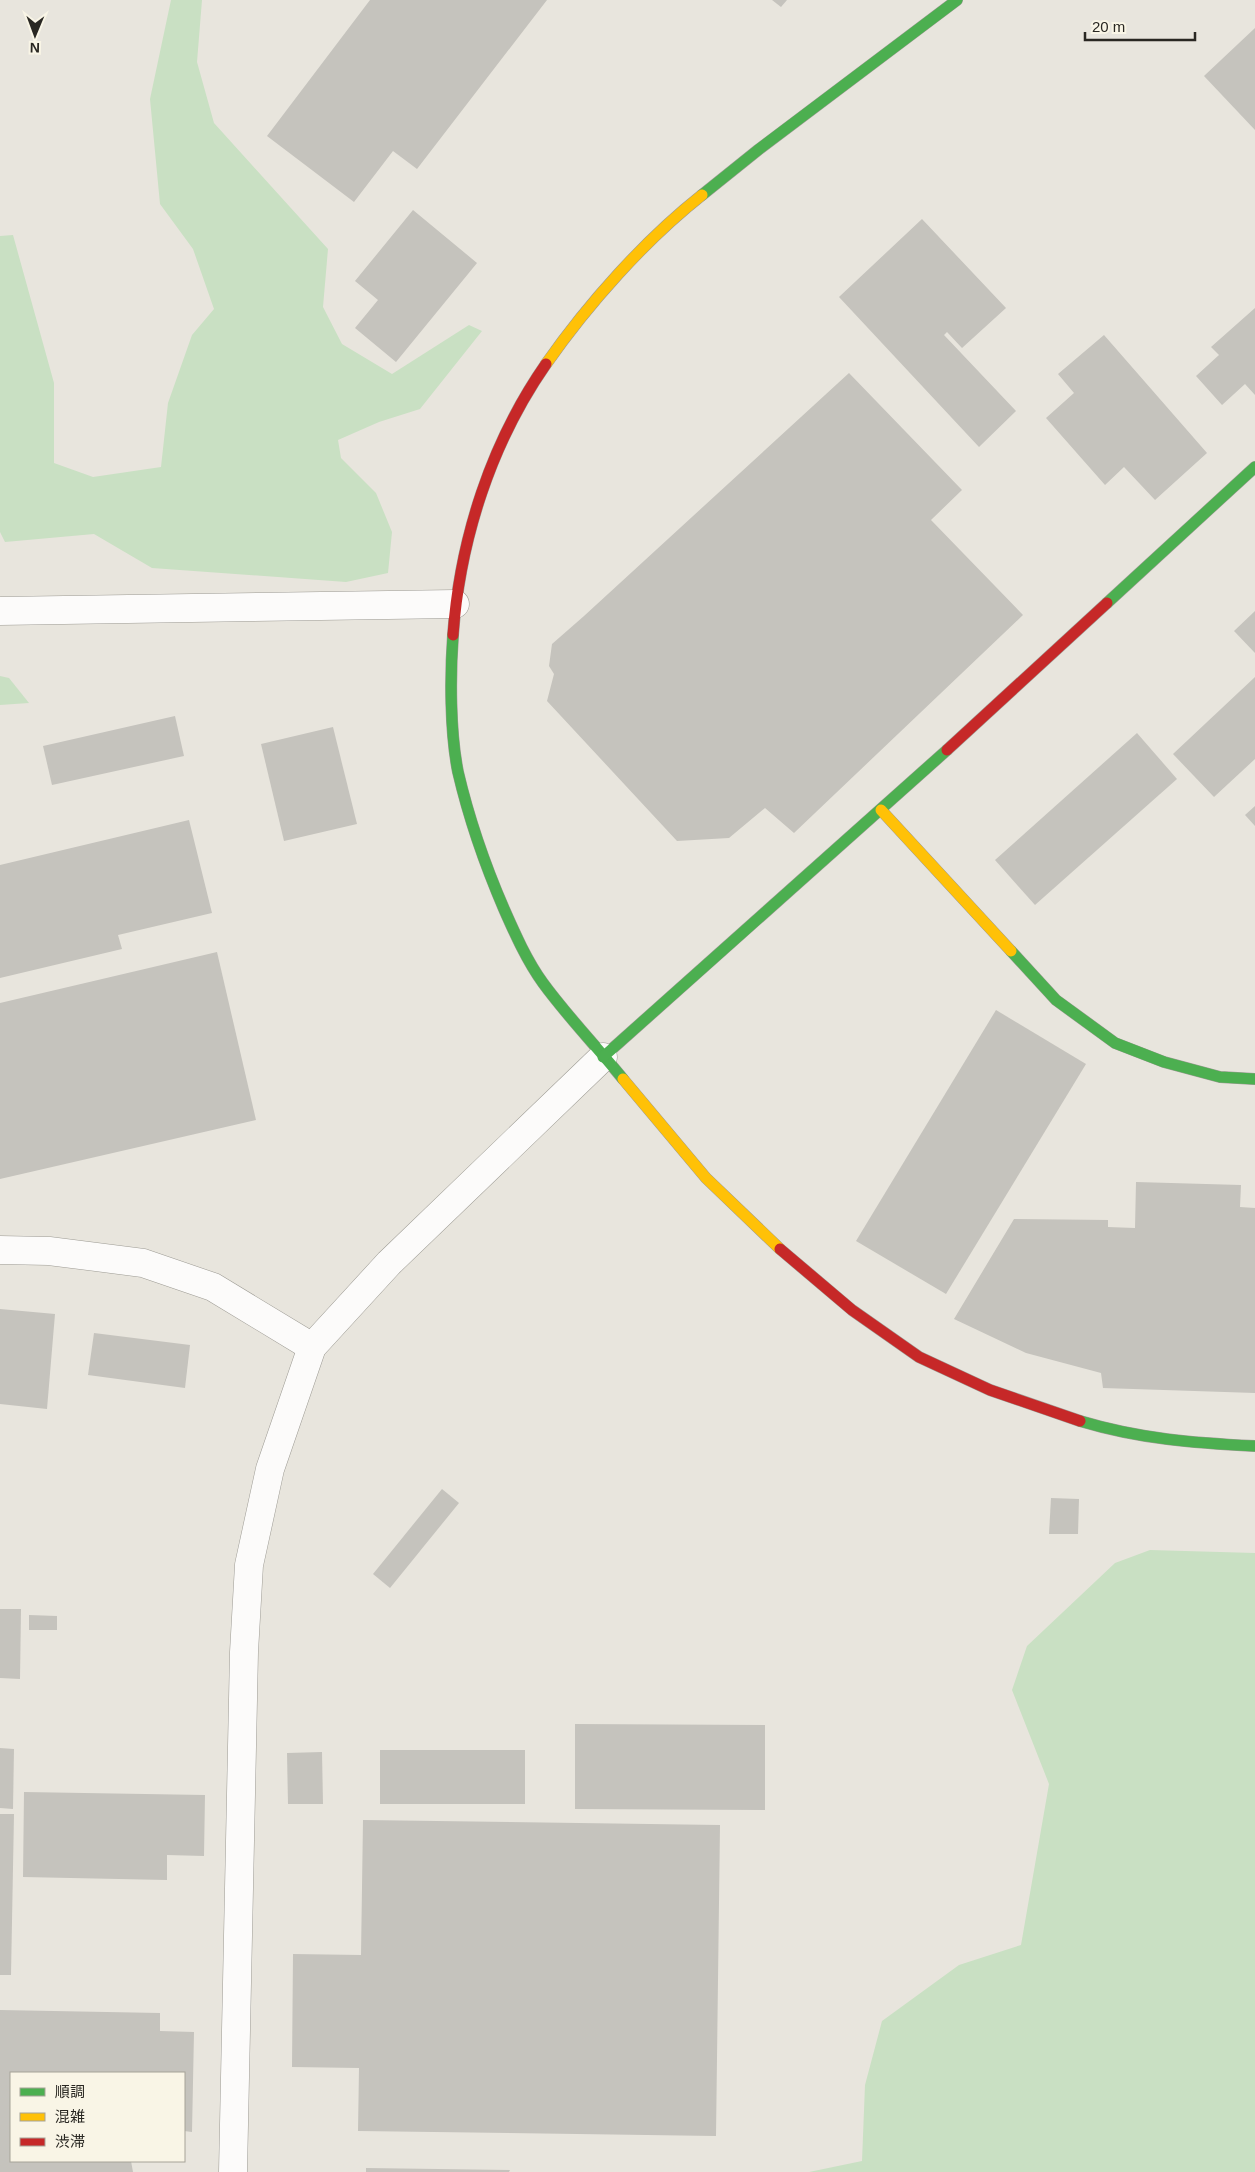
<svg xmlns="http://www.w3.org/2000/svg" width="1255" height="2172" viewBox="0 0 1255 2172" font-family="Arial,'Noto Sans JP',sans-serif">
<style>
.green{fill:#c9e0c3}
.building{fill:#c5c3bd}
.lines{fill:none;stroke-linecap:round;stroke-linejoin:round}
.street-casing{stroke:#9d9b94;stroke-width:29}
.fast-casing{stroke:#9d9b94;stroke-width:12}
.slow-casing{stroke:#9d9b94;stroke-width:12}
.jam-casing{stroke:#9d9b94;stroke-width:12}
.street{stroke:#fcfbfa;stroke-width:28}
.fast{stroke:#4caf50;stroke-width:11}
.slow{stroke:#ffc107;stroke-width:11}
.jam{stroke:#c62828;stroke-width:11}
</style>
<rect width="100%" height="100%" fill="#e8e5dd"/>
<!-- green -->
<g class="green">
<path d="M 171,0 L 202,0 L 197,62 L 214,123 L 328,249 L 323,307 L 342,344 L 392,374 L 469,325 L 482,331 L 420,409 L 379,422 L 338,440 L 341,458 L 376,493 L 392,532 L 388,573 L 346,582 L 152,568 L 94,534 L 5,542 L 0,532 L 0,236 L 13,235 L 54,383 L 54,463 L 93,477 L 161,467 L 168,403 L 192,335 L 214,309 L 193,249 L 160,204 L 150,99 Z"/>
<path d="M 0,676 L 9,678 L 29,703 L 0,705 Z"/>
<path d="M 1150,1550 L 1255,1553 L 1255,2172 L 809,2172 L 862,2161 L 865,2085 L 882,2021 L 959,1965 L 1021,1945 L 1049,1784 L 1012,1690 L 1027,1646 L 1115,1563 Z"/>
</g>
<!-- building -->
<g class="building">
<path d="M 370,0 L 547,0 L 417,169 L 393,151 L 354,202 L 267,136 Z"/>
<path d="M 772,0 L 787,0 L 781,7 Z"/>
<path d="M 1255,28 L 1255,130 L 1204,76 Z"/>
<path d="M 413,210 L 477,263 L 396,362 L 355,328 L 378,300 L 355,281 Z"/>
<path d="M 922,219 L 1006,308 L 962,348 L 947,332 L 944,335 L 1016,411 L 979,447 L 839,297 Z"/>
<path d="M 1255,308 L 1255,395 L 1245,384 L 1222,405 L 1196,376 L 1219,355 L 1211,347 Z"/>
<path d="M 1104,335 L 1207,453 L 1155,500 L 1124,467 L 1105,485 L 1046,418 L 1074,393 L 1058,374 Z"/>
<path d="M 849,373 L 962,490 L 931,520 L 1023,615 L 794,833 L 765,808 L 729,838 L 677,841 L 547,701 L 554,674 L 549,666 L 552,644 L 584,616 Z"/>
<path d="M 1255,611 L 1255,653 L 1234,631 Z"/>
<path d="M 1255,677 L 1255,759 L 1214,797 L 1173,754 Z"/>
<path d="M 175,716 L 184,756 L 52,785 L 43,746 Z"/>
<path d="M 333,727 L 357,824 L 284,841 L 261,744 Z"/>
<path d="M 1137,733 L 1177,779 L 1035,905 L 995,860 Z"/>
<path d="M 1255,806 L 1255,826 L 1245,815 Z"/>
<path d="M 189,820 L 212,913 L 118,935 L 122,949 L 0,978 L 0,865 Z"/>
<path d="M 217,952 L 256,1120 L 0,1179 L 0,1003 Z"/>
<path d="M 996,1010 L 1086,1064 L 946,1294 L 856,1241 Z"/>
<path d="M 1136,1182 L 1241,1185 L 1240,1207 L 1255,1208 L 1255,1393 L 1103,1388 L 1101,1373 L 1026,1353 L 954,1319 L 1014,1219 L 1108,1220 L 1108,1227 L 1135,1228 Z"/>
<path d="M 0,1309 L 55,1314 L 47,1409 L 0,1404 Z"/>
<path d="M 94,1333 L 190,1345 L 185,1388 L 88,1375 Z"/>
<path d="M 442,1489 L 459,1503 L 390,1588 L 373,1574 Z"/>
<path d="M 1051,1498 L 1079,1499 L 1078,1534 L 1049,1534 Z"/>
<path d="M 0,1609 L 21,1609 L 20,1679 L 0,1678 Z"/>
<path d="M 29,1615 L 57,1616 L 57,1630 L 29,1630 Z"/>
<path d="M 575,1724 L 765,1725 L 765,1810 L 575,1809 Z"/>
<path d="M 0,1748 L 14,1749 L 13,1809 L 0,1808 Z"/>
<rect x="380" y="1750" width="145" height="54"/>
<path d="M 322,1752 L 323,1804 L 288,1804 L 287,1753 Z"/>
<path d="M 24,1792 L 205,1795 L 204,1856 L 167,1855 L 167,1880 L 23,1877 Z"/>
<path d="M 0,1814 L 14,1814 L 11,1975 L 0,1975 Z"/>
<path d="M 363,1820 L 720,1825 L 716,2136 L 358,2131 L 359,2068 L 292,2067 L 293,1954 L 361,1955 Z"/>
<path d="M 0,2010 L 160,2013 L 160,2031 L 194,2032 L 192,2132 L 184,2131 L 184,2073 L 11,2073 L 11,2161 L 131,2161 L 133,2172 L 0,2172 Z"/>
<path d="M 366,2168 L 510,2170 L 509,2172 L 366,2172 Z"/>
</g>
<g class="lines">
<defs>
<g id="street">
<path d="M 0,611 L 455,604"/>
<path d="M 0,1250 L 49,1251 L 143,1263 L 213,1287 L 312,1347"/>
<path d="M 233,2172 L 244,1652 L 249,1565 L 270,1469 L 312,1347 L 389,1263 L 603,1057"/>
</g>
<g id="fast">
<path d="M 702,195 L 758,150 L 957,0"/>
<path d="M 1107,603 L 1255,467"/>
<path d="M 453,635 C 450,676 450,732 458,772 C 469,819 485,865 504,909 C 515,934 527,961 543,983 C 567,1016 597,1047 623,1079"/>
<path d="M 1011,951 L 1056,1000 L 1115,1043 L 1164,1062 L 1220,1077 L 1255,1079"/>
<path d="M 603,1057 L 947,750"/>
<path d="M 1080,1421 C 1140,1439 1194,1443 1255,1446"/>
</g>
<g id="slow">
<path d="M 546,364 C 588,304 645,240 702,195"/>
<path d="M 881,810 L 1011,951"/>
<path d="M 623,1079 L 706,1178 L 780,1249"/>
</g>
<g id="jam">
<path d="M 453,635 C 460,539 491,443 546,364"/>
<path d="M 947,750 L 1107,603"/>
<path d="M 780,1249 L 852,1310 L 919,1357 L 990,1390 L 1080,1421"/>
</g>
</defs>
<!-- street casing -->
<use href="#street" class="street-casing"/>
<!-- fast casing -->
<use href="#fast" class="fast-casing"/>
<!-- slow casing -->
<use href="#slow" class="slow-casing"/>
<!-- jam casing -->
<use href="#jam" class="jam-casing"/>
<!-- street -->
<use href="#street" class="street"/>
<!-- fast -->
<use href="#fast" class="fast"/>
<!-- slow -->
<use href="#slow" class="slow"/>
<!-- jam -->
<use href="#jam" class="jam"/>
</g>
<!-- legend -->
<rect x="10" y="2072" width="175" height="90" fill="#f9f5e6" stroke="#a6a398"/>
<rect x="20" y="2088" width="25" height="8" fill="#4caf50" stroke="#a6a398"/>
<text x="55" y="2097" font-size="15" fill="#292722">順調</text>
<rect x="20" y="2113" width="25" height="8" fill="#ffc107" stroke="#a6a398"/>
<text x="55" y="2122" font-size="15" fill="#292722">混雑</text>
<rect x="20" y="2138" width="25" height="8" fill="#c62828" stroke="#a6a398"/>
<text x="55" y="2147" font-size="15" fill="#292722">渋滞</text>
<!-- north arrow -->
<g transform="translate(35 35) rotate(181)" stroke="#f9f5e6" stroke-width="4" paint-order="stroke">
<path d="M0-4L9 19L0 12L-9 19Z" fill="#292722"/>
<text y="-8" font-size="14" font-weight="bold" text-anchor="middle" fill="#292722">N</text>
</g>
<!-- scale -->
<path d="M1085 32v8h110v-8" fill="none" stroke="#292722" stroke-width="2.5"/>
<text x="1092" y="32" font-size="15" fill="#292722" stroke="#f9f5e6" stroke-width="4" paint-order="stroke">20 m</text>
</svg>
